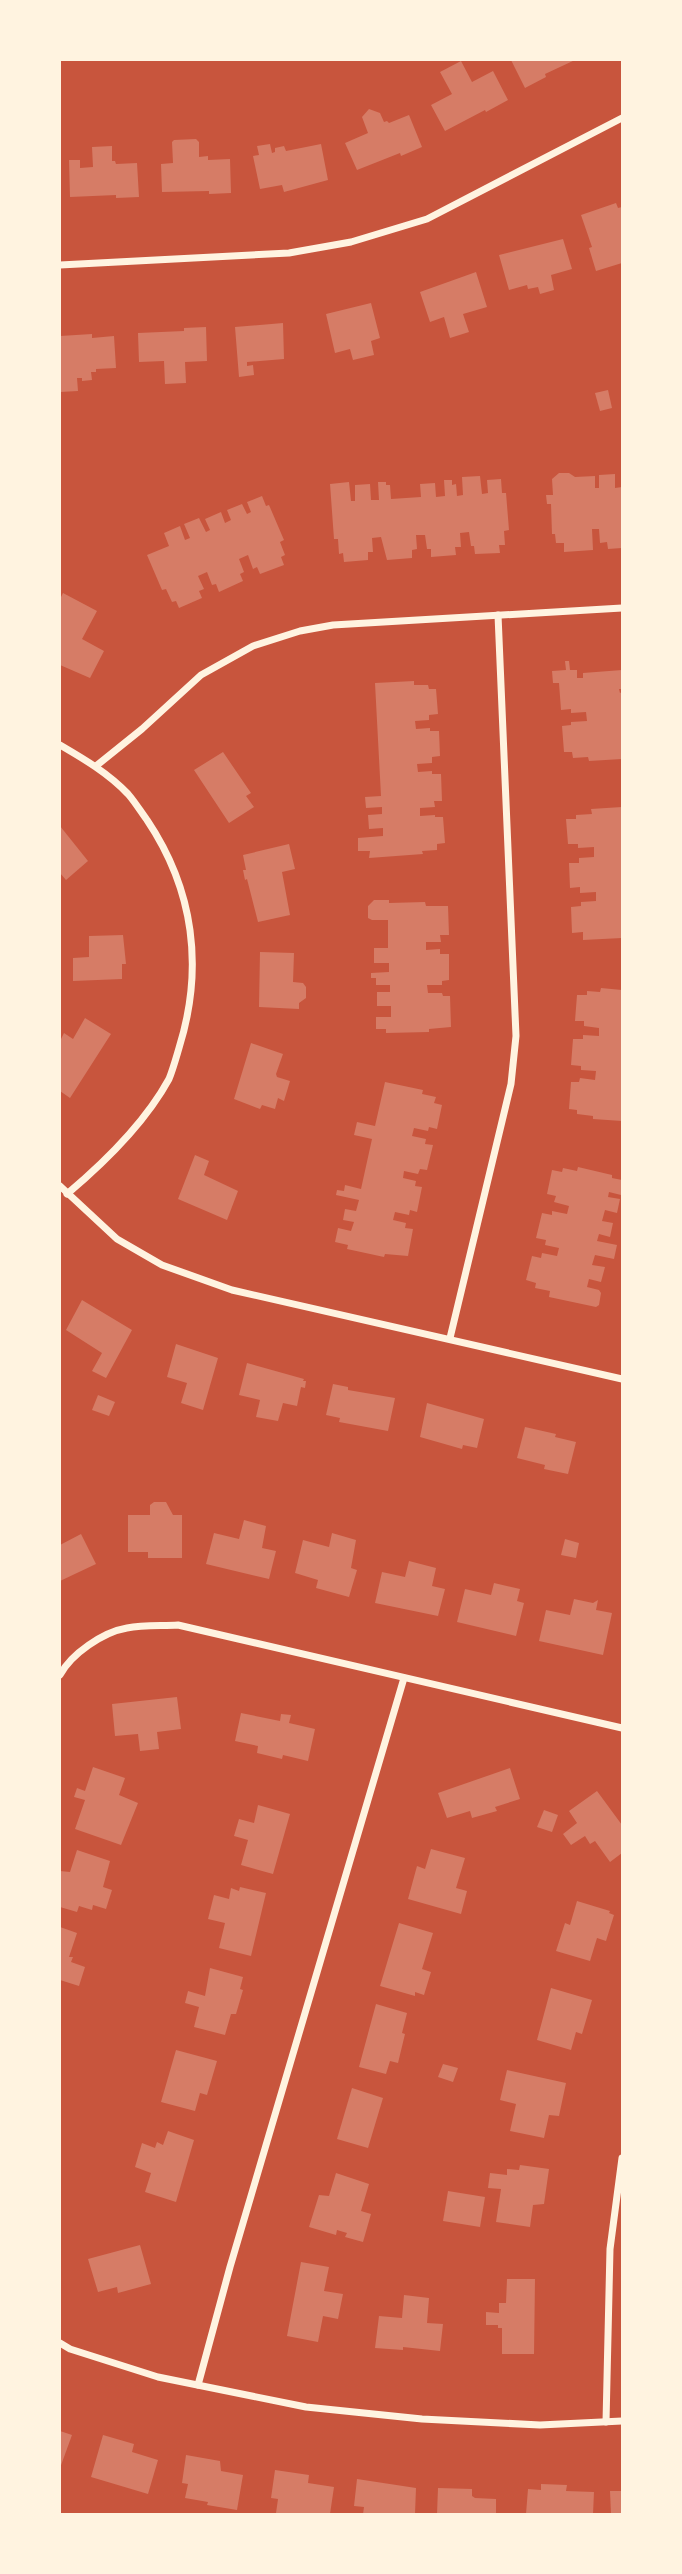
<svg xmlns="http://www.w3.org/2000/svg" width="682" height="2574" viewBox="0 0 682 2574" font-family="Cabin,sans-serif">
<style>
.building{fill:#d67c66}
.lines{fill:none;stroke-linecap:round;stroke-linejoin:round}
.minor{stroke:#fff3e0;stroke-width:7}
</style>
<rect width="100%" height="100%" fill="#c8553d"/>
<!-- building -->
<g class="building">
<path d="M 511,60 L 575,60 L 545,74 L 546,77 L 525,88 Z"/>
<path d="M 461,61 L 472,82 L 493,71 L 508,100 L 486,112 L 485,110 L 445,131 L 431,105 L 452,94 L 440,72 Z"/>
<path d="M 369,109 L 380,113 L 384,122 L 387,121 L 389,123 L 409,115 L 422,147 L 401,156 L 400,153 L 357,170 L 345,143 L 368,133 L 362,117 Z"/>
<path d="M 196,139 L 199,142 L 199,157 L 208,156 L 208,160 L 230,159 L 231,193 L 209,194 L 209,191 L 162,192 L 161,164 L 173,163 L 172,142 L 174,140 Z"/>
<path d="M 270,144 L 272,153 L 275,152 L 275,148 L 284,146 L 286,151 L 321,144 L 328,180 L 284,192 L 282,185 L 260,189 L 253,156 L 259,155 L 257,146 Z"/>
<path d="M 112,146 L 112,161 L 115,161 L 116,164 L 137,163 L 139,197 L 116,198 L 116,195 L 70,197 L 69,160 L 80,160 L 80,168 L 93,167 L 92,147 Z"/>
<path d="M 616,203 L 618,208 L 622,207 L 622,263 L 596,271 L 589,248 L 592,247 L 581,215 Z"/>
<path d="M 563,239 L 572,269 L 551,275 L 554,290 L 540,294 L 538,287 L 528,289 L 527,285 L 509,290 L 499,255 Z"/>
<path d="M 476,272 L 487,307 L 463,314 L 469,332 L 450,338 L 444,317 L 430,322 L 420,292 Z"/>
<path d="M 371,303 L 380,338 L 371,341 L 374,355 L 353,360 L 350,349 L 335,353 L 326,314 Z"/>
<path d="M 283,323 L 284,359 L 247,362 L 247,366 L 253,365 L 254,375 L 239,377 L 235,327 Z"/>
<path d="M 206,327 L 207,361 L 185,362 L 186,383 L 165,384 L 164,361 L 139,362 L 138,333 L 184,331 L 184,328 Z"/>
<path d="M 92,334 L 92,338 L 114,336 L 116,368 L 96,369 L 96,372 L 91,372 L 92,380 L 82,381 L 82,378 L 77,378 L 78,391 L 60,392 L 60,336 Z"/>
<path d="M 608,390 L 612,408 L 600,411 L 595,393 Z"/>
<path d="M 559,473 L 569,473 L 575,477 L 595,476 L 595,488 L 599,488 L 599,475 L 615,474 L 615,488 L 622,487 L 622,548 L 608,549 L 607,542 L 600,543 L 599,529 L 592,529 L 593,550 L 564,552 L 564,543 L 556,543 L 555,534 L 552,534 L 551,504 L 547,504 L 546,495 L 553,495 L 552,479 Z"/>
<path d="M 480,476 L 482,494 L 488,493 L 487,480 L 501,479 L 502,493 L 506,493 L 509,530 L 504,531 L 505,545 L 499,545 L 500,553 L 475,554 L 474,546 L 471,546 L 469,532 L 460,533 L 461,547 L 455,547 L 456,555 L 431,557 L 431,549 L 427,549 L 425,535 L 416,535 L 417,549 L 412,550 L 412,558 L 387,560 L 381,537 L 372,538 L 373,552 L 368,552 L 368,560 L 344,562 L 343,553 L 339,554 L 338,539 L 334,539 L 330,484 L 349,482 L 351,501 L 355,501 L 355,485 L 370,484 L 371,500 L 379,500 L 378,482 L 386,482 L 386,485 L 390,485 L 391,499 L 421,497 L 420,484 L 435,483 L 436,497 L 445,496 L 444,480 L 452,480 L 452,485 L 456,484 L 457,496 L 463,495 L 462,477 Z"/>
<path d="M 262,496 L 266,506 L 269,505 L 284,540 L 280,542 L 285,555 L 281,557 L 284,565 L 260,574 L 257,567 L 253,569 L 248,555 L 239,559 L 244,572 L 240,574 L 243,581 L 219,592 L 216,584 L 212,585 L 207,572 L 198,576 L 204,589 L 199,591 L 202,598 L 179,608 L 176,601 L 172,602 L 166,589 L 162,590 L 147,555 L 169,546 L 164,533 L 180,526 L 185,540 L 190,538 L 184,524 L 199,518 L 206,532 L 210,530 L 205,519 L 221,512 L 225,523 L 231,520 L 227,510 L 242,504 L 247,514 L 251,512 L 247,502 Z"/>
<path d="M 63,593 L 97,611 L 82,639 L 104,651 L 90,678 L 60,665 L 60,599 Z"/>
<path d="M 565,661 L 569,661 L 570,670 L 577,670 L 577,678 L 583,678 L 583,673 L 622,670 L 622,689 L 619,689 L 620,693 L 622,692 L 622,711 L 621,712 L 622,759 L 589,761 L 588,757 L 573,758 L 572,752 L 564,752 L 562,726 L 571,725 L 571,722 L 587,721 L 586,712 L 571,713 L 571,709 L 561,710 L 559,683 L 553,683 L 552,671 L 566,670 Z"/>
<path d="M 414,681 L 414,685 L 428,685 L 429,689 L 436,689 L 438,714 L 429,715 L 429,720 L 415,721 L 416,729 L 430,728 L 430,731 L 439,731 L 440,756 L 432,757 L 432,763 L 417,764 L 418,772 L 432,771 L 432,774 L 441,774 L 442,801 L 434,801 L 435,807 L 420,808 L 420,816 L 435,815 L 435,817 L 443,817 L 445,843 L 437,844 L 437,850 L 422,851 L 423,854 L 369,858 L 370,851 L 358,851 L 358,838 L 383,836 L 383,828 L 369,829 L 368,815 L 382,814 L 382,807 L 366,808 L 365,797 L 381,796 L 375,683 Z"/>
<path d="M 223,752 L 251,793 L 246,796 L 254,807 L 229,823 L 194,770 Z"/>
<path d="M 622,807 L 622,938 L 583,940 L 583,932 L 572,933 L 571,907 L 581,906 L 581,902 L 596,901 L 596,892 L 580,893 L 580,887 L 570,888 L 569,863 L 579,863 L 579,858 L 594,857 L 594,847 L 578,848 L 578,844 L 568,844 L 566,819 L 576,819 L 576,815 L 592,814 L 591,809 Z"/>
<path d="M 60,826 L 88,861 L 66,880 L 60,873 Z"/>
<path d="M 289,844 L 295,869 L 282,872 L 290,915 L 258,922 L 247,879 L 245,880 L 243,870 L 246,870 L 243,855 Z"/>
<path d="M 374,900 L 389,900 L 389,903 L 425,902 L 426,906 L 448,906 L 449,935 L 440,935 L 441,942 L 426,942 L 426,950 L 440,949 L 440,954 L 449,954 L 449,980 L 442,981 L 442,985 L 427,985 L 428,993 L 442,993 L 443,996 L 450,996 L 451,1027 L 429,1029 L 429,1032 L 386,1033 L 386,1029 L 376,1029 L 376,1017 L 391,1017 L 391,1006 L 377,1006 L 377,992 L 390,992 L 390,985 L 376,985 L 376,978 L 371,978 L 371,973 L 389,972 L 389,963 L 374,963 L 374,948 L 388,948 L 388,920 L 372,920 L 368,918 L 368,906 Z"/>
<path d="M 123,935 L 126,964 L 122,964 L 122,979 L 73,981 L 73,958 L 89,957 L 89,936 Z"/>
<path d="M 260,952 L 294,953 L 293,982 L 303,983 L 306,987 L 306,998 L 299,1003 L 299,1009 L 259,1007 Z"/>
<path d="M 601,988 L 622,990 L 622,1121 L 593,1119 L 593,1116 L 577,1114 L 577,1110 L 569,1109 L 571,1082 L 579,1082 L 580,1078 L 595,1080 L 596,1071 L 581,1070 L 581,1066 L 571,1065 L 573,1039 L 583,1039 L 583,1035 L 599,1036 L 599,1028 L 584,1026 L 584,1021 L 575,1021 L 577,995 L 587,995 L 587,991 L 600,992 Z"/>
<path d="M 85,1018 L 111,1034 L 70,1098 L 60,1091 L 60,1041 L 64,1033 L 73,1039 Z"/>
<path d="M 251,1043 L 283,1054 L 276,1074 L 277,1077 L 290,1081 L 284,1101 L 278,1098 L 275,1109 L 262,1105 L 260,1109 L 234,1099 Z"/>
<path d="M 385,1082 L 423,1090 L 422,1094 L 436,1097 L 434,1103 L 442,1105 L 437,1129 L 429,1127 L 428,1131 L 414,1128 L 412,1136 L 426,1139 L 425,1144 L 433,1145 L 427,1170 L 420,1169 L 418,1174 L 404,1171 L 403,1178 L 416,1181 L 415,1186 L 422,1187 L 417,1212 L 410,1210 L 409,1215 L 395,1212 L 393,1220 L 406,1223 L 405,1228 L 413,1229 L 408,1256 L 385,1254 L 384,1257 L 347,1249 L 348,1245 L 335,1242 L 338,1228 L 351,1231 L 354,1222 L 343,1220 L 345,1209 L 356,1211 L 359,1200 L 336,1195 L 337,1190 L 344,1191 L 345,1185 L 361,1189 L 372,1139 L 354,1135 L 357,1122 L 375,1126 Z"/>
<path d="M 195,1155 L 209,1161 L 204,1175 L 238,1191 L 227,1220 L 178,1199 Z"/>
<path d="M 578,1167 L 612,1175 L 612,1178 L 622,1180 L 621,1195 L 609,1192 L 608,1197 L 620,1199 L 617,1213 L 605,1210 L 602,1221 L 613,1223 L 610,1237 L 599,1234 L 597,1241 L 617,1245 L 614,1259 L 595,1255 L 592,1265 L 605,1267 L 601,1282 L 589,1279 L 587,1287 L 599,1290 L 601,1293 L 599,1305 L 596,1307 L 549,1297 L 550,1291 L 535,1288 L 536,1283 L 526,1280 L 532,1256 L 541,1258 L 542,1253 L 557,1256 L 559,1248 L 545,1245 L 546,1240 L 536,1238 L 542,1213 L 552,1215 L 552,1211 L 567,1214 L 569,1206 L 554,1202 L 556,1196 L 547,1194 L 552,1170 L 562,1172 L 563,1168 L 577,1171 Z"/>
<path d="M 82,1300 L 132,1330 L 106,1378 L 92,1371 L 102,1353 L 66,1330 Z"/>
<path d="M 176,1344 L 218,1358 L 203,1410 L 181,1403 L 187,1383 L 167,1377 Z"/>
<path d="M 247,1363 L 304,1379 L 303,1381 L 306,1381 L 305,1388 L 301,1387 L 297,1406 L 283,1403 L 278,1421 L 256,1417 L 260,1400 L 239,1395 Z"/>
<path d="M 333,1384 L 348,1387 L 348,1390 L 395,1398 L 388,1431 L 339,1422 L 340,1418 L 326,1415 Z"/>
<path d="M 98,1395 L 115,1402 L 109,1416 L 92,1410 Z"/>
<path d="M 427,1403 L 484,1419 L 477,1448 L 463,1445 L 462,1449 L 420,1437 Z"/>
<path d="M 525,1427 L 556,1434 L 555,1437 L 576,1442 L 568,1474 L 544,1469 L 545,1465 L 517,1458 Z"/>
<path d="M 154,1502 L 166,1502 L 173,1515 L 182,1515 L 182,1558 L 148,1558 L 148,1552 L 128,1552 L 128,1515 L 150,1515 L 150,1505 Z"/>
<path d="M 244,1520 L 266,1526 L 262,1548 L 276,1551 L 269,1579 L 206,1564 L 214,1533 L 239,1539 Z"/>
<path d="M 332,1533 L 356,1540 L 351,1568 L 357,1570 L 349,1597 L 316,1588 L 318,1580 L 295,1573 L 303,1540 L 329,1547 Z"/>
<path d="M 81,1534 L 96,1564 L 60,1581 L 60,1545 Z"/>
<path d="M 565,1539 L 579,1543 L 576,1558 L 561,1555 Z"/>
<path d="M 409,1561 L 436,1568 L 432,1586 L 445,1589 L 438,1616 L 375,1603 L 382,1572 L 405,1577 Z"/>
<path d="M 494,1583 L 520,1589 L 517,1601 L 524,1603 L 516,1636 L 457,1622 L 465,1589 L 491,1595 Z"/>
<path d="M 574,1599 L 593,1603 L 598,1600 L 596,1610 L 612,1613 L 603,1655 L 539,1641 L 546,1610 L 570,1615 Z"/>
<path d="M 177,1697 L 181,1729 L 157,1732 L 159,1749 L 140,1751 L 138,1734 L 115,1736 L 112,1704 Z"/>
<path d="M 241,1713 L 280,1721 L 281,1714 L 291,1715 L 289,1723 L 315,1729 L 308,1761 L 283,1755 L 282,1759 L 257,1753 L 258,1746 L 235,1741 Z"/>
<path d="M 93,1767 L 125,1778 L 119,1795 L 138,1803 L 121,1845 L 75,1829 L 85,1800 L 74,1797 L 77,1788 L 85,1791 Z"/>
<path d="M 510,1768 L 520,1799 L 495,1807 L 497,1811 L 472,1818 L 470,1811 L 447,1818 L 438,1793 Z"/>
<path d="M 597,1791 L 622,1825 L 622,1853 L 610,1862 L 595,1841 L 590,1844 L 585,1836 L 571,1845 L 563,1834 L 577,1823 L 569,1811 Z"/>
<path d="M 258,1805 L 290,1814 L 273,1874 L 241,1865 L 248,1840 L 234,1836 L 239,1819 L 254,1823 Z"/>
<path d="M 544,1810 L 558,1815 L 552,1832 L 537,1827 Z"/>
<path d="M 431,1849 L 465,1858 L 456,1888 L 467,1891 L 461,1914 L 408,1899 L 417,1866 L 425,1869 Z"/>
<path d="M 77,1850 L 110,1861 L 103,1887 L 112,1890 L 106,1909 L 93,1905 L 92,1910 L 79,1906 L 77,1912 L 60,1907 L 60,1871 L 70,1872 Z"/>
<path d="M 240,1887 L 266,1893 L 251,1956 L 219,1948 L 225,1923 L 208,1919 L 214,1895 L 229,1899 L 231,1888 L 239,1891 Z"/>
<path d="M 577,1901 L 610,1911 L 609,1913 L 614,1915 L 606,1941 L 597,1938 L 590,1961 L 556,1951 L 565,1923 L 570,1925 Z"/>
<path d="M 399,1923 L 433,1933 L 422,1969 L 431,1972 L 424,1995 L 415,1992 L 415,1996 L 380,1986 Z"/>
<path d="M 60,1927 L 77,1933 L 69,1957 L 73,1957 L 71,1962 L 85,1967 L 79,1986 L 60,1980 Z"/>
<path d="M 210,1968 L 243,1977 L 240,1989 L 243,1990 L 236,2014 L 231,2014 L 225,2035 L 194,2027 L 199,2007 L 185,2003 L 188,1991 L 205,1996 Z"/>
<path d="M 551,1988 L 592,2000 L 582,2034 L 576,2032 L 571,2050 L 537,2040 Z"/>
<path d="M 376,2004 L 407,2013 L 402,2033 L 405,2034 L 398,2063 L 390,2061 L 386,2074 L 359,2067 Z"/>
<path d="M 176,2050 L 217,2061 L 207,2095 L 200,2093 L 195,2111 L 161,2102 Z"/>
<path d="M 443,2064 L 458,2068 L 453,2082 L 438,2077 Z"/>
<path d="M 507,2070 L 566,2083 L 559,2116 L 549,2115 L 544,2138 L 510,2131 L 516,2104 L 500,2100 Z"/>
<path d="M 352,2088 L 383,2098 L 368,2148 L 337,2139 Z"/>
<path d="M 168,2131 L 194,2140 L 176,2202 L 145,2192 L 151,2173 L 135,2167 L 142,2143 L 155,2148 L 157,2142 L 163,2145 Z"/>
<path d="M 520,2165 L 549,2169 L 544,2204 L 533,2205 L 530,2227 L 496,2222 L 501,2189 L 488,2188 L 490,2173 L 507,2175 L 507,2169 L 519,2170 Z"/>
<path d="M 336,2173 L 369,2184 L 361,2211 L 371,2214 L 363,2242 L 345,2237 L 347,2233 L 337,2230 L 336,2235 L 309,2227 L 319,2195 L 329,2196 Z"/>
<path d="M 448,2191 L 485,2197 L 480,2227 L 443,2221 Z"/>
<path d="M 140,2245 L 151,2284 L 118,2293 L 117,2287 L 98,2292 L 88,2259 Z"/>
<path d="M 301,2262 L 329,2267 L 324,2291 L 343,2294 L 338,2319 L 323,2316 L 318,2342 L 287,2336 Z"/>
<path d="M 507,2279 L 535,2279 L 534,2354 L 502,2354 L 502,2328 L 498,2328 L 498,2325 L 486,2325 L 486,2312 L 499,2313 L 499,2303 L 506,2303 Z"/>
<path d="M 404,2295 L 429,2298 L 427,2323 L 443,2324 L 440,2351 L 403,2347 L 403,2350 L 375,2348 L 379,2316 L 402,2318 Z"/>
<path d="M 60,2431 L 72,2435 L 60,2468 Z"/>
<path d="M 103,2435 L 134,2444 L 132,2452 L 158,2460 L 148,2494 L 91,2477 Z"/>
<path d="M 186,2455 L 220,2461 L 221,2471 L 243,2475 L 237,2510 L 207,2505 L 208,2502 L 185,2498 L 188,2484 L 182,2483 Z"/>
<path d="M 275,2470 L 309,2475 L 308,2483 L 334,2487 L 330,2514 L 276,2513 L 278,2499 L 271,2498 Z"/>
<path d="M 357,2479 L 416,2488 L 415,2514 L 363,2514 L 364,2507 L 354,2506 Z"/>
<path d="M 541,2484 L 567,2485 L 566,2491 L 594,2492 L 593,2514 L 526,2514 L 528,2489 L 541,2490 Z"/>
<path d="M 438,2488 L 472,2489 L 472,2496 L 475,2498 L 496,2499 L 496,2514 L 437,2514 Z"/>
<path d="M 610,2491 L 622,2491 L 622,2514 L 611,2514 Z"/>
</g>
<g class="lines">
<!-- minor -->
<g class="minor">
<path d="M 60,265 L 289,253 L 351,242 L 427,219 L 622,118"/>
<path d="M 60,745 C 84,759 108,773 128,794 C 135,802 141,812 147,820 C 194,890 204,968 179,1048 C 176,1058 173,1069 169,1079 C 145,1123 105,1162 67,1194"/>
<path d="M 96,766 L 142,729 L 201,675 L 253,646 L 300,631 L 333,625 L 622,608"/>
<path d="M 60,1186 L 117,1239 L 162,1265 L 232,1290 L 622,1379"/>
<path d="M 450,1338 L 511,1084 L 516,1036 L 498,615"/>
<path d="M 60,1675 C 71,1654 103,1632 127,1628 C 143,1625 161,1626 178,1625 L 622,1728"/>
<path d="M 60,2343 L 70,2349 L 158,2377 L 306,2407 L 422,2419 L 540,2425 L 622,2421"/>
<path d="M 198,2385 L 230,2267 L 404,1678"/>
<path d="M 606,2422 L 610,2249 L 622,2158"/>
</g>
</g>
<!-- border -->
<rect width="682" height="2574" fill="none" stroke="#fff3e0" stroke-width="122"/>
</svg>
